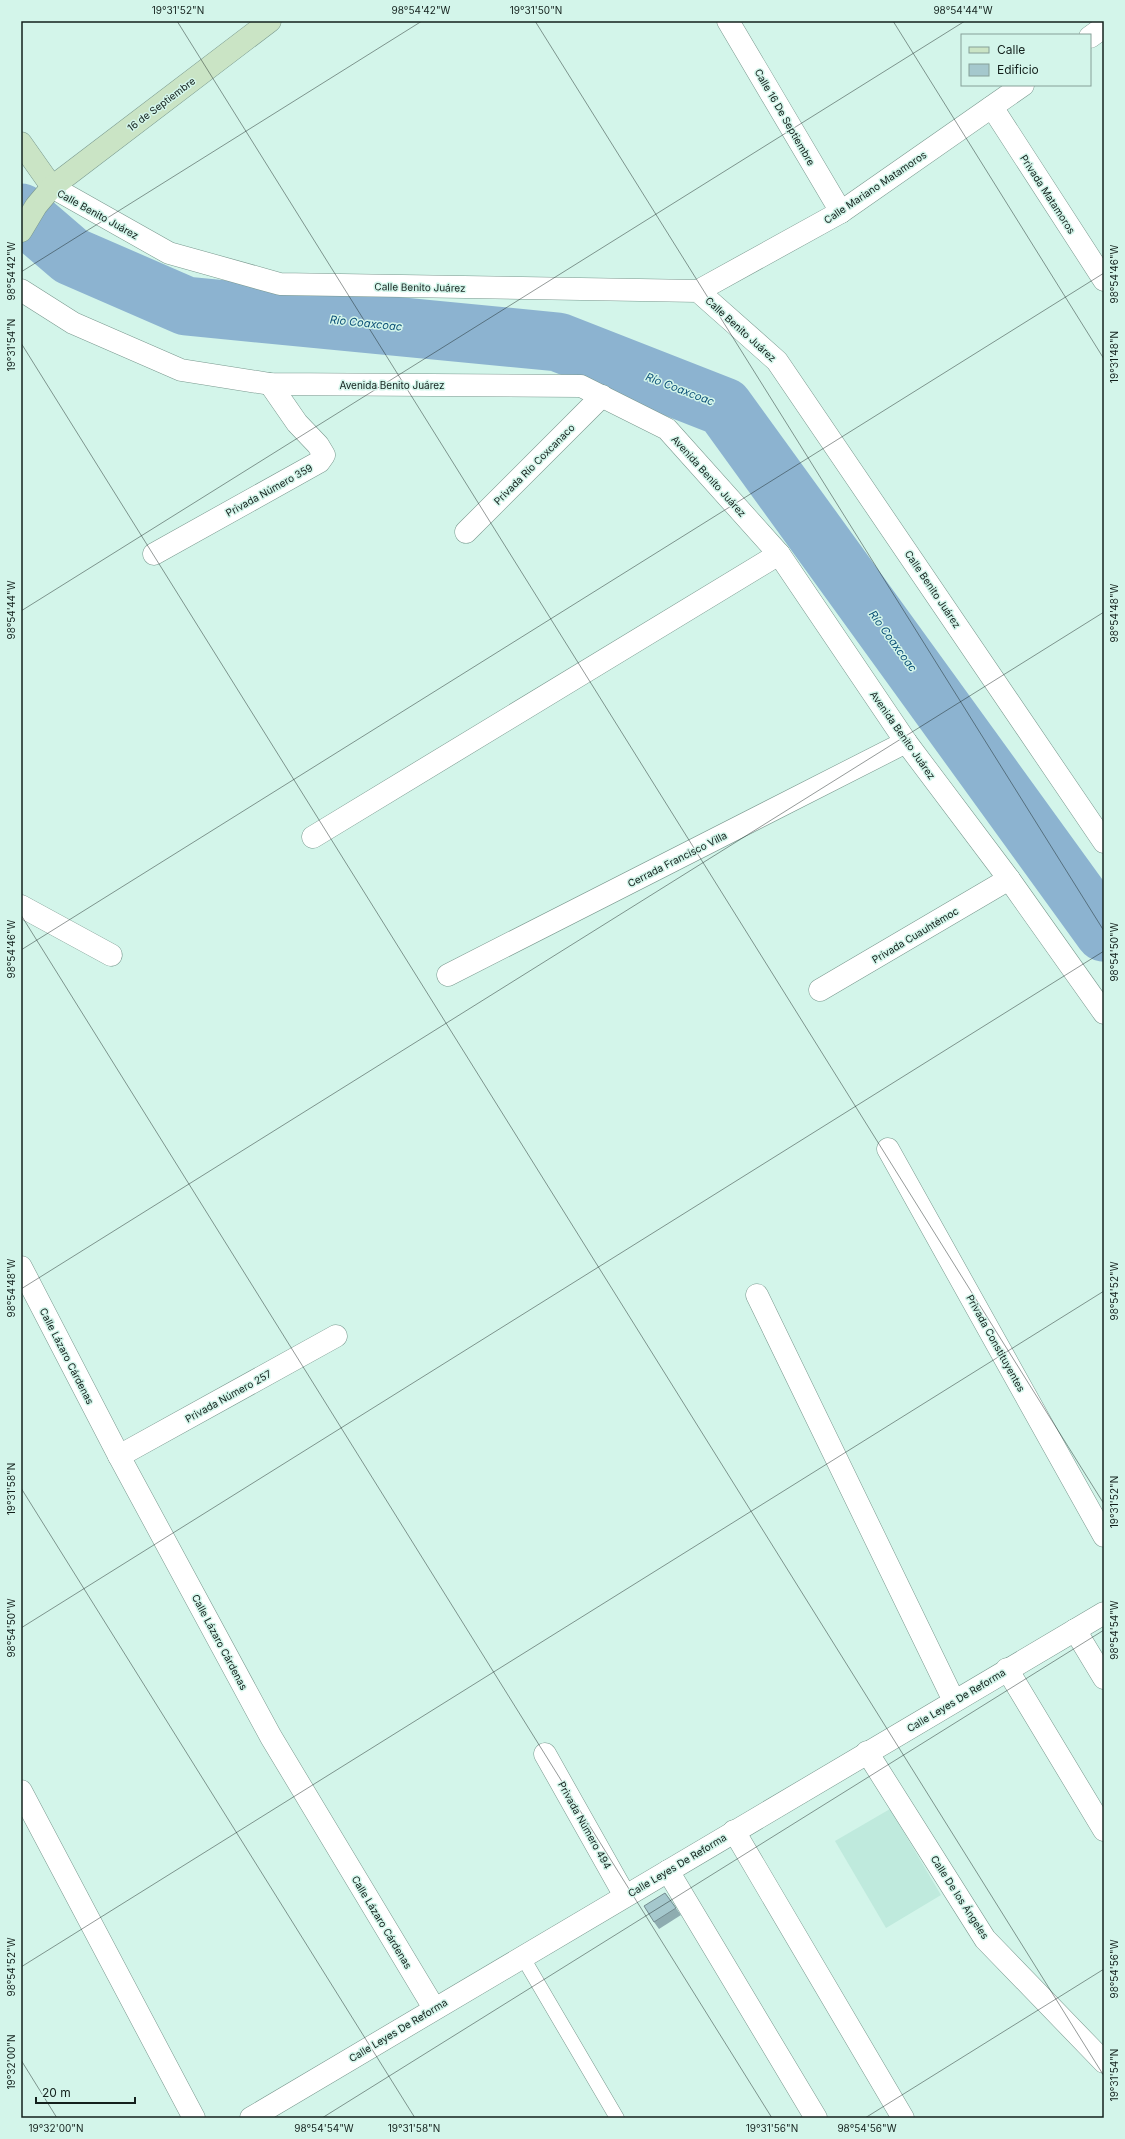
<svg xmlns="http://www.w3.org/2000/svg" width="1125" height="2139" viewBox="0 0 1125 2139" font-family="Inter,sans-serif">
<style>
.built{fill:#bfeadd}
.lines{fill:none;stroke-linecap:round;stroke-linejoin:round}
.river{stroke:#8cb3d0;stroke-width:59}
.lane-casing{stroke:#79988e;stroke-width:15}
.street-casing{stroke:#79988e;stroke-width:23}
.secondary-casing{stroke:#79988e;stroke-width:23}
.lane{stroke:#fff;stroke-width:14}
.street{stroke:#fff;stroke-width:22}
.secondary{stroke:#cae4c5;stroke-width:22}
.wall{fill:#8eacb0}
.building{fill:#a5c8cd;stroke:#748c90}
.ticks{fill:none;stroke:#13201c;stroke-width:1;stroke-opacity:0.45}
.labels{text-anchor:middle;dominant-baseline:central;stroke-width:3;stroke-linejoin:round;paint-order:stroke}
.street-label{font-size:10px;fill:#13201c;stroke:#d3f5ea}
.water-label{font-size:11px;font-style:italic;fill:#0a4f76;stroke:#d3f5ea}
.neatline{fill:none;stroke:#13201c;stroke-width:1.5}
.ticks-label{font-size:10px;text-anchor:middle;fill:#13201c}
</style>
<rect width="100%" height="100%" fill="#d3f5ea"/>
<!-- built -->
<path class="built" d="M 890,1809 L 941,1895 L 886,1928 L 835,1841 Z"/>
<g class="lines">
<!-- river -->
<path class="river" d="M 21,213 L 71,256 L 186,306 L 558,342 L 724,407 L 1104,932"/>
<defs>
<path id="lane" d="M 522,1956 L 617,2118"/>
<g id="street">
<path d="M 728,21 L 841,212"/>
<path d="M 1090,37 L 1104,27"/>
<path d="M 992,107 L 1104,280"/>
<path d="M 52,187 L 169,253 L 280,284 L 698,291 L 777,361 L 1104,842"/>
<path d="M 21,290 L 73,323 L 181,370 L 270,384 L 581,386 L 667,429 L 779,554 L 906,742 L 1009,879 L 1104,1013"/>
<path d="M 698,291 L 841,212 L 1023,85"/>
<path d="M 466,532 L 602,396"/>
<path d="M 154,554 L 319,462 L 324,455 L 318,445 L 297,423 L 270,384"/>
<path d="M 313,837 L 779,554"/>
<path d="M 21,906 L 111,955"/>
<path d="M 448,975 L 906,742"/>
<path d="M 820,990 L 1009,879"/>
<path d="M 888,1149 L 1104,1536"/>
<path d="M 21,1267 L 119,1456 L 271,1737 L 434,2008"/>
<path d="M 757,1295 L 954,1701"/>
<path d="M 119,1456 L 336,1336"/>
<path d="M 1075,1630 L 1104,1678"/>
<path d="M 1007,1669 L 1104,1830"/>
<path d="M 867,1752 L 985,1939 L 1104,2062"/>
<path d="M 545,1754 L 625,1896"/>
<path d="M 21,1791 L 194,2118"/>
<path d="M 734,1831 L 903,2118"/>
<path d="M 668,1871 L 816,2118"/>
<path d="M 251,2118 L 1104,1613"/>
</g>
<g id="secondary">
<path d="M 21,143 L 52,187"/>
<path d="M 21,231 L 36,206 L 52,187 L 270,21"/>
</g>
</defs>
<!-- lane casing -->
<use href="#lane" class="lane-casing"/>
<!-- street casing -->
<use href="#street" class="street-casing"/>
<!-- secondary casing -->
<use href="#secondary" class="secondary-casing"/>
<!-- lane -->
<use href="#lane" class="lane"/>
<!-- street -->
<use href="#street" class="street"/>
<!-- secondary -->
<use href="#secondary" class="secondary"/>
</g>
<!-- wall -->
<path class="wall" d="M 665,1893 L 681,1915 L 659,1929 L 654,1922 Z"/>
<!-- building -->
<path class="building" d="M 665,1893 L 676,1908 L 654,1922 L 644,1906 Z"/>
<!-- ticks -->
<path class="ticks" d="M 177,21 L 1104,1504M 535,21 L 1104,931M 893,21 L 1104,359M 21,272 L 422,21M 21,343 L 1104,2076M 21,611 L 965,21M 21,915 L 772,2118M 21,950 L 1104,273M 21,1289 L 1104,612M 21,1488 L 415,2118M 21,1628 L 1104,951M 21,1967 L 1104,1291M 21,2060 L 57,2118M 322,2118 L 1104,1630M 865,2118 L 1104,1969"/>
<g class="labels">
<!-- street labels -->
<g class="street-label">
<text transform="translate(161 104) rotate(-37)">16 de Septiembre</text>
<text transform="translate(785 117) rotate(60)">Calle 16 De Septiembre</text>
<text transform="translate(875 187) rotate(-34)">Calle Mariano Matamoros</text>
<text transform="translate(1048 194) rotate(57)">Privada Matamoros</text>
<text transform="translate(98 214) rotate(29)">Calle Benito Juárez</text>
<text transform="translate(420 287) rotate(1)">Calle Benito Juárez</text>
<text transform="translate(741 329) rotate(42)">Calle Benito Juárez</text>
<text x="392" y="385">Avenida Benito Juárez</text>
<text transform="translate(534 464) rotate(-45)">Privada Río Coxcanaco</text>
<text transform="translate(709 476) rotate(48)">Avenida Benito Juárez</text>
<text transform="translate(269 490) rotate(-29)">Privada Número 359</text>
<text transform="translate(933 589) rotate(56)">Calle Benito Juárez</text>
<text transform="translate(903 735) rotate(55)">Avenida Benito Juárez</text>
<text transform="translate(677 859) rotate(-27)">Cerrada Francisco Villa</text>
<text transform="translate(915 935) rotate(-31)">Privada Cuauhtémoc</text>
<text transform="translate(996 1343) rotate(61)">Privada Constituyentes</text>
<text transform="translate(67 1356) rotate(63)">Calle Lázaro Cárdenas</text>
<text transform="translate(228 1396) rotate(-29)">Privada Número 257</text>
<text transform="translate(220 1642) rotate(62)">Calle Lázaro Cárdenas</text>
<text transform="translate(956 1700) rotate(-31)">Calle Leyes De Reforma</text>
<text transform="translate(585 1825) rotate(61)">Privada Número 494</text>
<text transform="translate(677 1865) rotate(-31)">Calle Leyes De Reforma</text>
<text transform="translate(960 1897) rotate(57)">Calle De los Ángeles</text>
<text transform="translate(382 1922) rotate(59)">Calle Lázaro Cárdenas</text>
<text transform="translate(398 2030) rotate(-31)">Calle Leyes De Reforma</text>
</g>
<!-- water labels -->
<g class="water-label">
<text transform="translate(366 323) rotate(6)">Río Coaxcoac</text>
<text transform="translate(680 389) rotate(21)">Río Coaxcoac</text>
<text transform="translate(893 641) rotate(54)">Río Coaxcoac</text>
</g>
</g>
<!-- border -->
<rect width="1125" height="2139" fill="none" stroke="#d3f5ea" stroke-width="44"/>
<!-- legend -->
<rect x="961" y="34" width="130" height="52" fill="#d3f5ea" stroke="#86a098"/>
<rect x="969" y="47" width="20" height="6" fill="#cae4c5" stroke="#86a098"/>
<text x="997" y="54" font-size="12" fill="#13201c">Calle</text>
<rect x="969" y="64" width="20" height="12" fill="#a5c8cd" stroke="#86a098"/>
<text x="997" y="74" font-size="12" fill="#13201c">Edificio</text>
<!-- scale -->
<path d="M36 2097v6h99v-6" fill="none" stroke="#13201c" stroke-width="2"/>
<text x="42" y="2097" font-size="12" fill="#13201c" stroke="#d3f5ea" stroke-width="3" paint-order="stroke">20 m</text>
<rect x="22" y="22" width="1081" height="2095" class="neatline"/>
<g class="ticks-label">
<text x="178" y="14">19°31'52"N</text>
<text x="421" y="14">98°54'42"W</text>
<text x="536" y="14">19°31'50"N</text>
<text x="963" y="14">98°54'44"W</text>
<text transform="translate(11 271) rotate(-90)" y="4">98°54'42"W</text>
<text transform="translate(1114 274) rotate(-90)" y="4">98°54'46"W</text>
<text transform="translate(11 345) rotate(-90)" y="4">19°31'54"N</text>
<text transform="translate(1114 357) rotate(-90)" y="4">19°31'48"N</text>
<text transform="translate(11 610) rotate(-90)" y="4">98°54'44"W</text>
<text transform="translate(1114 613) rotate(-90)" y="4">98°54'48"W</text>
<text transform="translate(11 949) rotate(-90)" y="4">98°54'46"W</text>
<text transform="translate(1114 952) rotate(-90)" y="4">98°54'50"W</text>
<text transform="translate(11 1288) rotate(-90)" y="4">98°54'48"W</text>
<text transform="translate(1114 1291) rotate(-90)" y="4">98°54'52"W</text>
<text transform="translate(11 1489) rotate(-90)" y="4">19°31'58"N</text>
<text transform="translate(1114 1502) rotate(-90)" y="4">19°31'52"N</text>
<text transform="translate(11 1628) rotate(-90)" y="4">98°54'50"W</text>
<text transform="translate(1114 1630) rotate(-90)" y="4">98°54'54"W</text>
<text transform="translate(11 1967) rotate(-90)" y="4">98°54'52"W</text>
<text transform="translate(1114 1969) rotate(-90)" y="4">98°54'56"W</text>
<text transform="translate(11 2062) rotate(-90)" y="4">19°32'00"N</text>
<text transform="translate(1114 2075) rotate(-90)" y="4">19°31'54"N</text>
<text x="56" y="2132">19°32'00"N</text>
<text x="324" y="2132">98°54'54"W</text>
<text x="414" y="2132">19°31'58"N</text>
<text x="772" y="2132">19°31'56"N</text>
<text x="867" y="2132">98°54'56"W</text>
</g>
</svg>
